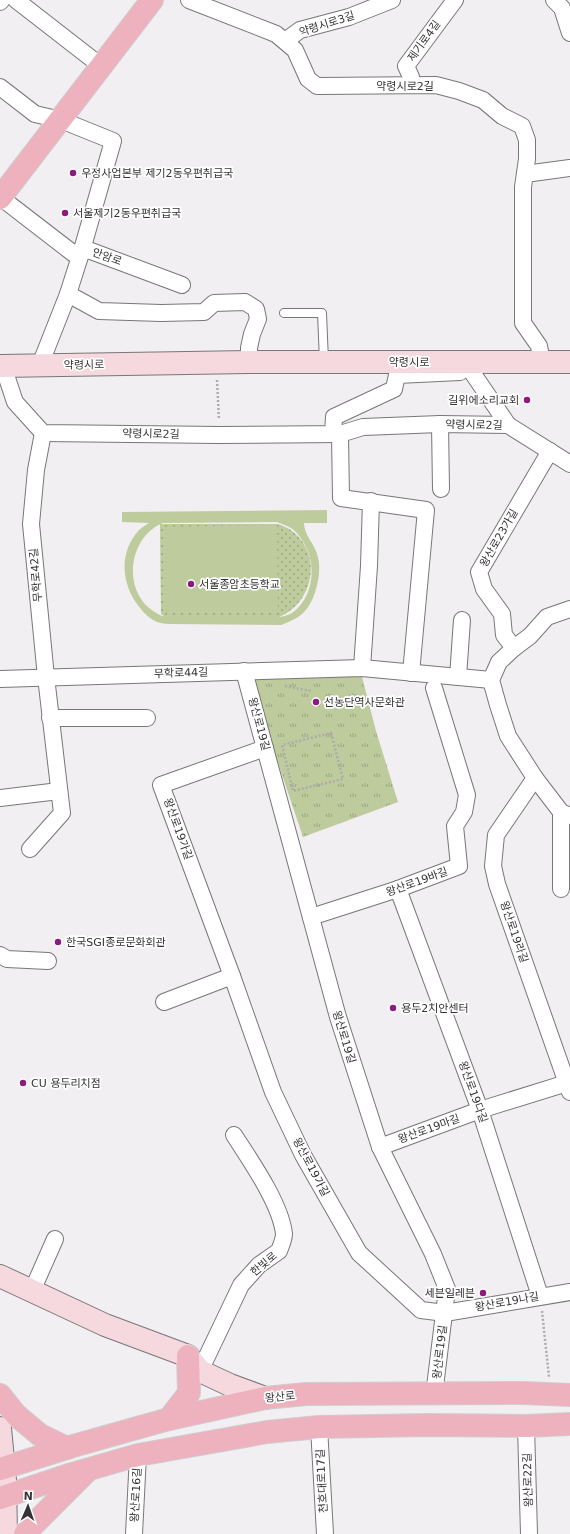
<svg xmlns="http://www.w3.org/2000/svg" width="570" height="1534" viewBox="0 0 570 1534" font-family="'DejaVu Sans','Noto Sans KR',sans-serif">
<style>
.grass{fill:url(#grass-dots)}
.park{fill:url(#park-tufts)}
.pitch{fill:#becb9d;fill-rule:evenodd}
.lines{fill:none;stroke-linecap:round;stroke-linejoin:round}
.lane-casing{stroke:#797679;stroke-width:10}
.street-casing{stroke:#797679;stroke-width:18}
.secondary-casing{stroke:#797679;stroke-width:24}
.primary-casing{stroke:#cecece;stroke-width:24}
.path{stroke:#adabad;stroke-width:2.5;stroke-dasharray:2 2;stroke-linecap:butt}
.lane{stroke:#fff;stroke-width:8}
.street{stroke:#fff;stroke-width:16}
.secondary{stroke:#f6d8df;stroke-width:22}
.primary{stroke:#eeb1be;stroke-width:22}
.poi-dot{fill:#8c1b7e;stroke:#fff;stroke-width:1.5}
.labels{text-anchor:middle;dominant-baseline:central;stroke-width:3.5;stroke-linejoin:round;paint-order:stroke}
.street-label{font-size:11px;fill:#343334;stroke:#fff}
.poi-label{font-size:11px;fill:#343334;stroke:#fff;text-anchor:start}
</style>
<defs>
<pattern id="grass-dots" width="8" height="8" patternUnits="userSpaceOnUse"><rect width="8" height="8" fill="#becb9d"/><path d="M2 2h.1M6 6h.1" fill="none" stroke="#9ba581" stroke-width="1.8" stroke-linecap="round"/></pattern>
<pattern id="park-tufts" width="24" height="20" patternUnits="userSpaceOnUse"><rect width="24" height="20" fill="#becb9d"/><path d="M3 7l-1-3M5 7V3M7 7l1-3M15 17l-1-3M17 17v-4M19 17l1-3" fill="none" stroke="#9ba581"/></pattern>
</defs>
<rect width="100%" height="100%" fill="#f2eff3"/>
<!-- grass -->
<path class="grass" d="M 160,524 L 278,524 C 322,538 321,599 279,617 L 165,617 L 161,614 Z"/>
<!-- park -->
<path class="park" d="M 361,673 L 376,731 L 398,802 L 303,837 L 265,724 L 253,676 Z"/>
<!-- pitch -->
<g class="pitch">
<path d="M 327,510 L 327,523 L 304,523 C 304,535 314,543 317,554 C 323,570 316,599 305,611 C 299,618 289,622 281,625 L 169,624 C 165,624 161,623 157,622 C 150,619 145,614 141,609 C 121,586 118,553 139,530 C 142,527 146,525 149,523 L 122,522 L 122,512 ZM 277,522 C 281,524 286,525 289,527 C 294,529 299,535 302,540 C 317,561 315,597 292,613 C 289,615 284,616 280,617 L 162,616 C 154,612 146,607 141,599 C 124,573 135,534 163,523 Z"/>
<path d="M 277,525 L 278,613 L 164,613 L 164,527 Z"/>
</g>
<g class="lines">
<defs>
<path id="lane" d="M 284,313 L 322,313 L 324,361"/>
<g id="street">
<path d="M 16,0 L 101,66"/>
<path d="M 189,0 L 276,34 L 295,50 L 308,79 L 317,86 L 436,85 L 459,91 L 483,100 L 502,116 L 522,126 L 527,140 L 527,159 L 523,187 L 523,323 L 539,346 L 542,362"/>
<path d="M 554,0 L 562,8 L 570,33"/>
<path d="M 0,2 L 2,0"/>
<path d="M 285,41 L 300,30 L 349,17 L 392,0"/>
<path d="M 411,85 L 411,77 L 406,66 L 455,0"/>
<path d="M 0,87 L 35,114 L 61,120 L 113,141 L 82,250 L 68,294 L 40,365"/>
<path d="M 525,174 L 570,168"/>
<path d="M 0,197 L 74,254 L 82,250 L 91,251 L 182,285"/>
<path d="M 68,294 L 99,311 L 161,313 L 204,312 L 214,303 L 245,302 L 256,309 L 258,319 L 252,334 L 249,348 L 249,362"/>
<path d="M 465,362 L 508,425"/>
<path d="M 3,366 L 15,402 L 43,433 L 219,435 L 340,434 L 363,427 L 440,424 L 508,425 L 570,464"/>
<path d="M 440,424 L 441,489"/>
<path d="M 333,434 L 334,417 L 394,389 L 397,375 L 460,372"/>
<path d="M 340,434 L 341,498 L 426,510 L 411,673"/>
<path d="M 550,451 L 479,572 L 484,589 L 502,614 L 504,635 L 514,648 L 499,662 L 491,680 L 498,705 L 508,736 L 535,778 L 561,812 L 570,816"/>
<path d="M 514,648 L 530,636 L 547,617 L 570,609"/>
<path d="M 362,668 L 369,566 L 371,501"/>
<path d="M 244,671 L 338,1017 L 380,1147 L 433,1254 L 447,1289 L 434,1395"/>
<path d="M 458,677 L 462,620"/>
<path d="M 0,679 L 362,668 L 491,680"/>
<path d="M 50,718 L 147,718"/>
<path d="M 265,748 L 161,785 L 232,976 L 273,1092 L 303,1155 L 359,1253 L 421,1310 L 445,1313 L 570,1292"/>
<path d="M 535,778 L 496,835 L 493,866 L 497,884 L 570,1092"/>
<path d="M 0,798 L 59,791"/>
<path d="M 30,849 L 62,813 L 46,677 L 31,524 L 36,470 L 43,433"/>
<path d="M 398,889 L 480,1110 L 540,1296"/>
<path d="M 561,889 L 561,812"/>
<path d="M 311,917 L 398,889 L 459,866 L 455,826 L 464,812 L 467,795 L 434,688"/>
<path d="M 0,955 L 7,959 L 48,961"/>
<path d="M 164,1002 L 232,976"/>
<path d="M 380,1147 L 480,1110 L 570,1082"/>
<path d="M 32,1291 L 55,1239"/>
<path d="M 200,1371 L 241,1285 L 259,1265 L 279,1251 C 281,1246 284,1239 284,1234 C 281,1204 250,1160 234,1135"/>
<path d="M 526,1426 L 529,1534"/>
<path d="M 319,1427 L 325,1534"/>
<path d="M 134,1534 L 138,1455"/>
</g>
<g id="secondary">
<path d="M 0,366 L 249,362 L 570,362"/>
<path d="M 0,1276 L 105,1325 L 188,1356 L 200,1371 L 230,1385 L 265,1398"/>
<path d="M 0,1428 L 5,1480 L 6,1534"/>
</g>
<g id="primary">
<path d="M 0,198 L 152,0"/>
<path d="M 0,1395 L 16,1415 L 40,1435 L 67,1448"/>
<path d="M 169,1419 L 189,1393 L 188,1356"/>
<path d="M 0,1469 L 73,1446 L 169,1419 L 265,1398 L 306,1394 L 524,1393 L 570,1395"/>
<path d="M 0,1498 L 72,1474 L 138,1455 L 267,1432 L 319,1427 L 428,1425 L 526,1426 L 570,1424"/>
<path d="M 25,1534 L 33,1525 L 86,1472"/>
</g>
</defs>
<!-- lane casing -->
<use href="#lane" class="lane-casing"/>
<!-- street casing -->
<use href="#street" class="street-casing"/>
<!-- secondary casing -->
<use href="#secondary" class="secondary-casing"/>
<!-- primary casing -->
<use href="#primary" class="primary-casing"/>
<!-- path -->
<g class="path">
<path d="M 217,380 L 219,420"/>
<path d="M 285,686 L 311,691"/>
<path d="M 331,733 L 343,779 L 293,791 L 282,745 Z"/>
<path d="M 542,1311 L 549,1377"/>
</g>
<!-- lane -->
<use href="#lane" class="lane"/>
<!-- street -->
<use href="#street" class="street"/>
<!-- secondary -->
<use href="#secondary" class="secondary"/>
<!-- primary -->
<use href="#primary" class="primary"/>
</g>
<!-- markers -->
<g class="poi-dot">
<circle cx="73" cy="173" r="4"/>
<circle cx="65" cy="213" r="4"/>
<circle cx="527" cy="400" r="4"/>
<circle cx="191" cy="584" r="4"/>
<circle cx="316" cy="702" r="4"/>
<circle cx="58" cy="942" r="4"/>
<circle cx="393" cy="1008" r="4"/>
<circle cx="23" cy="1083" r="4"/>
<circle cx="483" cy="1293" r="4"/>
</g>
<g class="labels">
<!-- street labels -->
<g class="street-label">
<text transform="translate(327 24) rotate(-18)">약령시로3길</text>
<text transform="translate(424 41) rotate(-54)">제기로4길</text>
<text x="405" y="86">약령시로2길</text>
<text transform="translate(107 257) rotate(19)">안암로</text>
<text x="409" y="362">약령시로</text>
<text transform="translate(84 365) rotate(-1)">약령시로</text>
<text transform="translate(474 425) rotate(1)">약령시로2길</text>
<text transform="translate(151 434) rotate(1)">약령시로2길</text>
<text transform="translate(499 538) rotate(-60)">왕산로23가길</text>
<text transform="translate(36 575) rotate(-95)">무학로42길</text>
<text transform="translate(181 673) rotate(-2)">무학로44길</text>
<text transform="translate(259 724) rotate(75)">왕산로19길</text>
<text transform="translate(178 829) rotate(70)">왕산로19가길</text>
<text transform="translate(417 882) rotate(-20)">왕산로19바길</text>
<text transform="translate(514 932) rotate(71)">왕산로19라길</text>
<text transform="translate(344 1037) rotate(73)">왕산로19길</text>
<text transform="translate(473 1092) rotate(70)">왕산로19다길</text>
<text transform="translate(429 1129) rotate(-20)">왕산로19마길</text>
<text transform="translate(311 1167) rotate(62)">왕산로19가길</text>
<text transform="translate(264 1264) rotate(-40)">한빛로</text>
<text transform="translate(507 1302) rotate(-10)">왕산로19나길</text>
<text transform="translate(440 1352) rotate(-83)">왕산로19길</text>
<text transform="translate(280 1397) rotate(-6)">왕산로</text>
<text transform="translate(528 1480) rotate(-92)">왕산로22길</text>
<text transform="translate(322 1481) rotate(-93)">천호대로17길</text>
<text transform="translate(136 1495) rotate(-87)">왕산로16길</text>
</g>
<!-- poi labels -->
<g class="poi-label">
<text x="81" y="173">우정사업본부 제기2동우편취급국</text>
<text x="73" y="213">서울제기2동우편취급국</text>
<text x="519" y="400" text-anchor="end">길위에소리교회</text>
<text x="199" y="584">서울종암초등학교</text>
<text x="324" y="702">선농단역사문화관</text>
<text x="66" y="942">한국SGI종로문화회관</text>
<text x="401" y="1008">용두2치안센터</text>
<text x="31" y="1083">CU 용두리치점</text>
<text x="475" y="1293" text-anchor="end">세븐일레븐</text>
</g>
</g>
<!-- north arrow -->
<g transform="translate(28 1506) rotate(2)" stroke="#ffffff" stroke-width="3" paint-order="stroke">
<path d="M0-3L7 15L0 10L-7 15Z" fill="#343334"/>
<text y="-6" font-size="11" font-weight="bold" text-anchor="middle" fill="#343334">N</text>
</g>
</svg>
